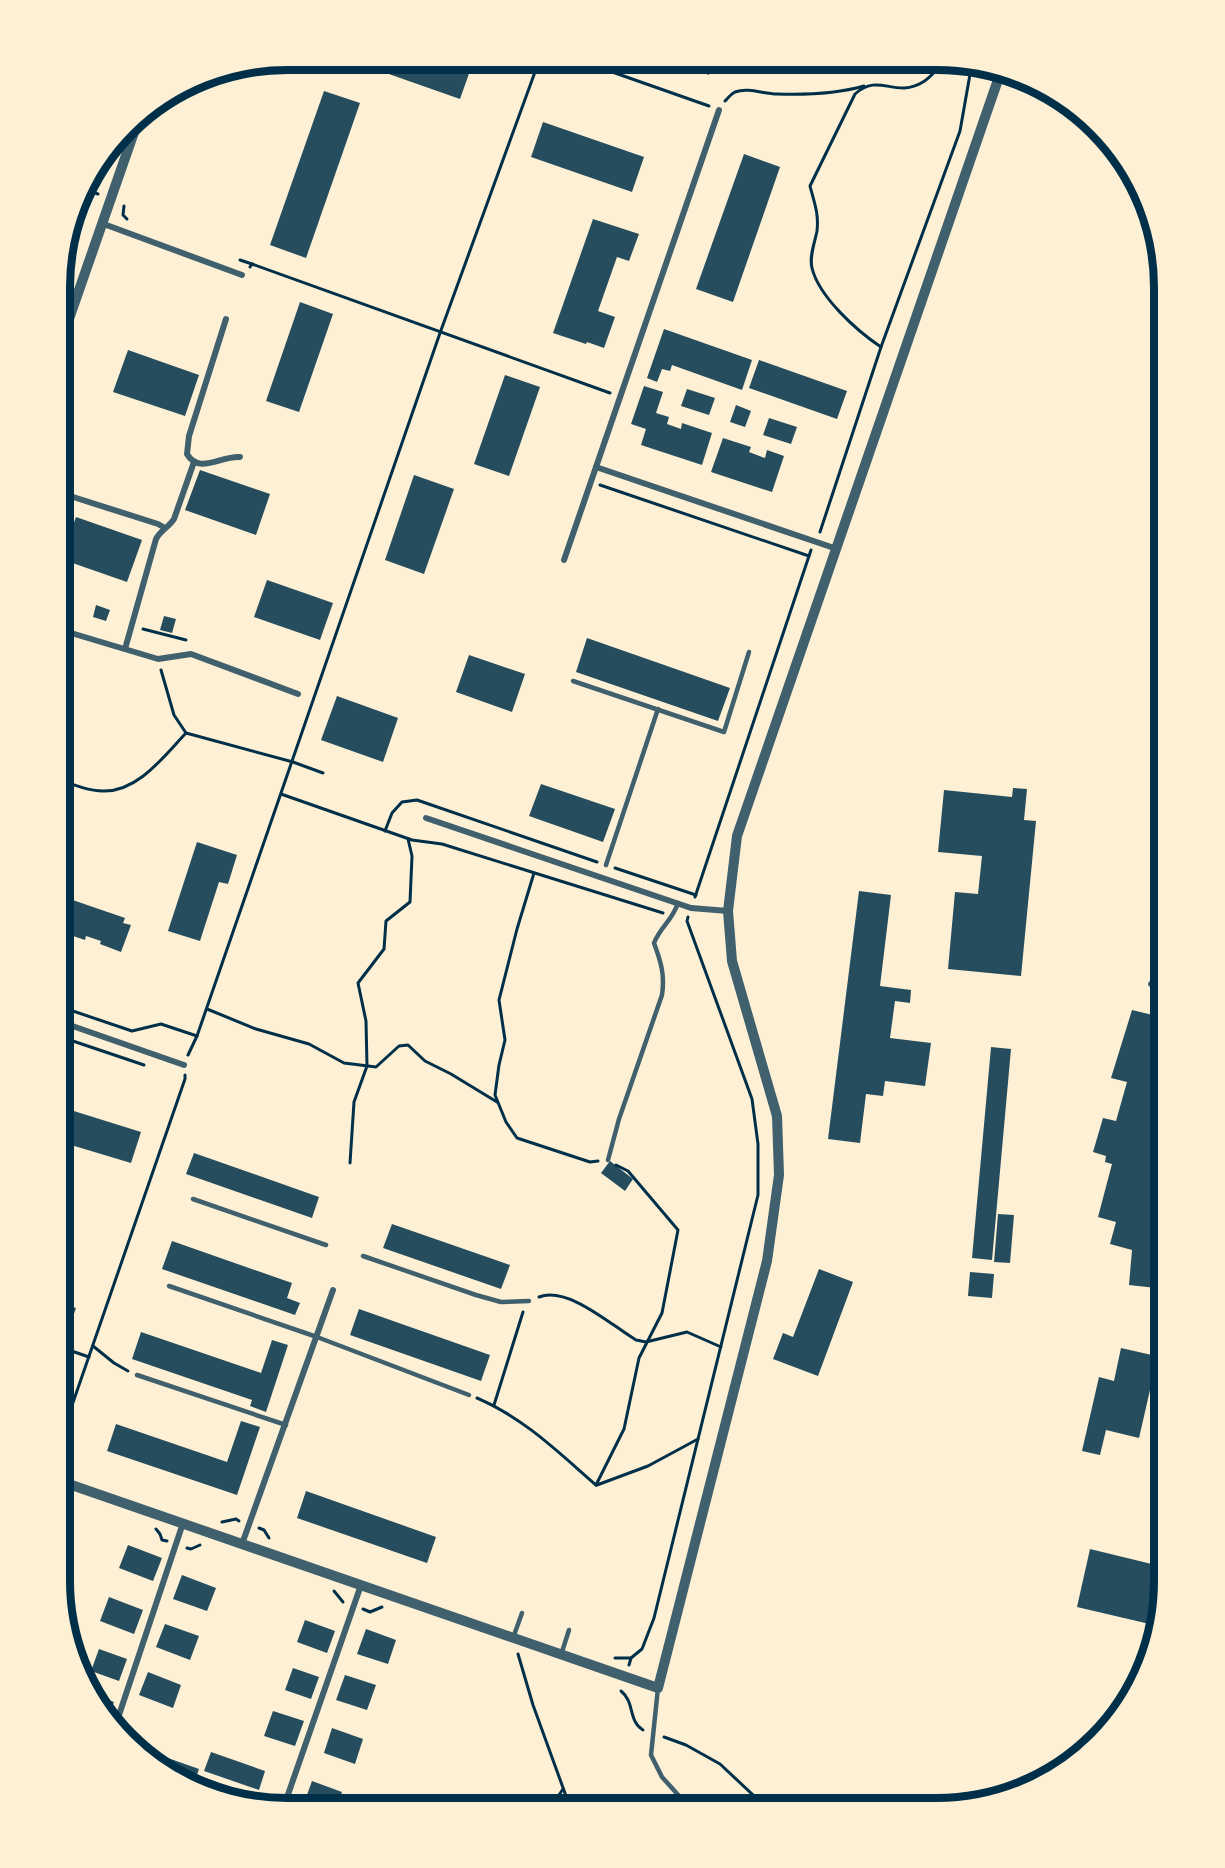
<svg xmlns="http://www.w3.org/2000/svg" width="1225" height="1868" viewBox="0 0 1225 1868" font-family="'Exo 2',sans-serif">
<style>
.building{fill:#264d5e}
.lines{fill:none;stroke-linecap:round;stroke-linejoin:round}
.path{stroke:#003049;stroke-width:3}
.service{stroke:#3f606c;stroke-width:4.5}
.minor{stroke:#3f606c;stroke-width:6}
.tertiary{stroke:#3f606c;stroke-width:10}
.rim{fill:none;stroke:#003049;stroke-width:8}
</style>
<rect width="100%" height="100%" fill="#fdf0d5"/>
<!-- building -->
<g class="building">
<path d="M 368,60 L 448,60 L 471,68 L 460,99 L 366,66 Z"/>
<path d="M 671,61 L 713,61 L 709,75 Z"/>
<path d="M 324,91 L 360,103 L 306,258 L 270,245 Z"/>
<path d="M 543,122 L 644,157 L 632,192 L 531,157 Z"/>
<path d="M 744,154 L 780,167 L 733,302 L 696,289 Z"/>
<path d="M 593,219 L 639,234 L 629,261 L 617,257 L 598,311 L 615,317 L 604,348 L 587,342 L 586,344 L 553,333 Z"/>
<path d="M 300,302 L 333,314 L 299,412 L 266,401 Z"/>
<path d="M 664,329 L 752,360 L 742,390 L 672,365 L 670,371 L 662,369 L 657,382 L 647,378 Z"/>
<path d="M 128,350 L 199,375 L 185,416 L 113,392 Z"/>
<path d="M 759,360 L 847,391 L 837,419 L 749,388 Z"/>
<path d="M 505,375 L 540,387 L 509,476 L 474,464 Z"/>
<path d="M 644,386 L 663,392 L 656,413 L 669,417 L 667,424 L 681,429 L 682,423 L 712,433 L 702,465 L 641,445 L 646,429 L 631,424 Z"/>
<path d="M 687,389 L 715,398 L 709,415 L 681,406 Z"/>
<path d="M 736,405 L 751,411 L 745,427 L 730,422 Z"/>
<path d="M 769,418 L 797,427 L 791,444 L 763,435 Z"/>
<path d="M 723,438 L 751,447 L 749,452 L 765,458 L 767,450 L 784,456 L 772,492 L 711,472 Z"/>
<path d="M 200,470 L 270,494 L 256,535 L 185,510 Z"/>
<path d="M 414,475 L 454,489 L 424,574 L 385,560 Z"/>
<path d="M 76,517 L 142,540 L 127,582 L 61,559 Z"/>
<path d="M 267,580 L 333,603 L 320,640 L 254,617 Z"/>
<path d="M 96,605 L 110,610 L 106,621 L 93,617 Z"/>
<path d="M 164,616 L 176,619 L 172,633 L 160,630 Z"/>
<path d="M 587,638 L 730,688 L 718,721 L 576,672 Z"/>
<path d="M 469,655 L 525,674 L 512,712 L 456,692 Z"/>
<path d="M 337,696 L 398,718 L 383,762 L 321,740 Z"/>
<path d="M 1162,745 L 1165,746 L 1165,767 L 1156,765 Z"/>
<path d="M 541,784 L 615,809 L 603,842 L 529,816 Z"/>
<path d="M 1013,788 L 1027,789 L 1024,820 L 1036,821 L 1021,976 L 948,969 L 955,892 L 978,894 L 982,856 L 938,852 L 944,790 L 1012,797 Z"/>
<path d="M 197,842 L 237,855 L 228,884 L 219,882 L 200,941 L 168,931 Z"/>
<path d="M 859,891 L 891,895 L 880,986 L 911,990 L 910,1003 L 895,1001 L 890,1038 L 931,1043 L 925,1086 L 885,1081 L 883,1096 L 866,1094 L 860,1143 L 828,1139 Z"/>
<path d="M 61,896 L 125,918 L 123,923 L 131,925 L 121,952 L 100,944 L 101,941 L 86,936 L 85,940 L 67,934 L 69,930 L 61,928 Z"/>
<path d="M 1132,1010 L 1165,1018 L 1165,1289 L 1129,1285 L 1132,1250 L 1110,1244 L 1116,1222 L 1098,1217 L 1112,1164 L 1105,1162 L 1106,1156 L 1093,1152 L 1103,1118 L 1116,1121 L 1127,1082 L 1111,1078 Z"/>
<path d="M 991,1047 L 1011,1049 L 992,1260 L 972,1258 Z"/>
<path d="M 61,1107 L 141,1132 L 131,1163 L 61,1142 Z"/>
<path d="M 194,1153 L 319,1197 L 312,1218 L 186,1174 Z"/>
<path d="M 610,1161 L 633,1179 L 625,1191 L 601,1173 Z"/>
<path d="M 998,1214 L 1014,1215 L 1010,1263 L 994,1262 Z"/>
<path d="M 392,1224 L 510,1265 L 501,1289 L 383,1248 Z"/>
<path d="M 172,1241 L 292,1283 L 287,1298 L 300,1303 L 295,1315 L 162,1269 Z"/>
<path d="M 819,1269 L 853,1282 L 818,1376 L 773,1359 L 783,1333 L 793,1337 Z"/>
<path d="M 970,1272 L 994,1274 L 992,1298 L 968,1296 Z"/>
<path d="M 60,1302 L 76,1308 L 67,1334 L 60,1332 Z"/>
<path d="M 359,1309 L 490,1355 L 481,1381 L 350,1335 Z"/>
<path d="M 141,1332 L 261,1373 L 272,1340 L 288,1345 L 266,1412 L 250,1406 L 252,1400 L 132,1359 Z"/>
<path d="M 1121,1348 L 1165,1358 L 1165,1383 L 1162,1393 L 1150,1390 L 1139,1438 L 1106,1430 L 1100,1455 L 1082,1451 L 1099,1377 L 1114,1381 Z"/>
<path d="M 241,1421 L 260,1427 L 237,1495 L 107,1451 L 116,1424 L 227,1462 Z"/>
<path d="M 306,1491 L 436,1537 L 427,1563 L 297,1518 Z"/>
<path d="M 128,1545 L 162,1558 L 153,1581 L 119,1568 Z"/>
<path d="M 1090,1549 L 1164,1567 L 1164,1596 L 1158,1626 L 1077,1607 Z"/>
<path d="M 182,1575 L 216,1588 L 207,1611 L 173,1599 Z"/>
<path d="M 109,1597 L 143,1610 L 134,1634 L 100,1621 Z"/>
<path d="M 305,1620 L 335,1631 L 327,1653 L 297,1642 Z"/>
<path d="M 165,1624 L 199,1636 L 190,1660 L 156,1647 Z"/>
<path d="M 366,1629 L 396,1640 L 388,1664 L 357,1654 Z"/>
<path d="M 99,1649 L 127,1659 L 119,1681 L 91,1671 Z"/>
<path d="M 293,1668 L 319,1677 L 311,1699 L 285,1690 Z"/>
<path d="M 148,1672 L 181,1685 L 173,1708 L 139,1695 Z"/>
<path d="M 345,1675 L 376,1685 L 367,1710 L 336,1700 Z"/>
<path d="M 92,1694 L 114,1702 L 107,1719 Z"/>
<path d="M 273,1711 L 304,1721 L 295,1746 L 264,1736 Z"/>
<path d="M 332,1728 L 363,1739 L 355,1764 L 324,1753 Z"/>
<path d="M 134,1746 L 199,1769 L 193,1786 L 149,1761 Z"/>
<path d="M 211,1752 L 265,1771 L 259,1790 L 204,1771 Z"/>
<path d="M 203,1777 L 256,1796 L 253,1805 L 201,1791 L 199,1790 Z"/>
<path d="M 312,1781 L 342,1792 L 337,1806 L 303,1806 Z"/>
</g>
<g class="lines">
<!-- path -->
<g class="path">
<path d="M 581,61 L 709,106"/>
<path d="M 725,101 C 728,98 731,94 735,92 C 748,87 764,94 777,94 C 806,95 836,94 864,86"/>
<path d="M 87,190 L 98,194"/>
<path d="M 124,206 L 123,215 L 127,219"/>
<path d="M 240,260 L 252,264"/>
<path d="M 62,265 L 92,175"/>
<path d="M 250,267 L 252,264 L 610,393"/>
<path d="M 881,347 C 857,331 819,297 812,268 C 809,256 815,242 817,231 C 819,213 814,202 810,186 L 855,94 C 879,72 895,99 923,82 C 931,77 937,69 944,62"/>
<path d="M 600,485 L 809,556"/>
<path d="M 820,532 L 881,347 L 960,131 L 972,63"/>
<path d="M 143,629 L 186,640"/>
<path d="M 161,670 L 174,715 L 186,733 L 293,762 L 323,773"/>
<path d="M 61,780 C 74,785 89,791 103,791 C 138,792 164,756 186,733"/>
<path d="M 281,794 L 412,840 L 442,844 L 663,913"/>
<path d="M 385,831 L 392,813 L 402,802 L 417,800 L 597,862"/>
<path d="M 615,868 L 696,895"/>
<path d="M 534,873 L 517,929 L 499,1000 L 505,1040 L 499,1065 L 495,1095 L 506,1122 L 517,1138 L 590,1162 L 598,1161"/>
<path d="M 695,897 L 811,550"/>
<path d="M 61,1007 L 132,1031 L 161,1024 L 197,1036"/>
<path d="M 207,1009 L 256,1029 L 309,1044 L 344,1063 L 376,1067 L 399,1046 L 408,1045 L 425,1061 L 451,1074 L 497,1102"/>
<path d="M 61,1037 L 144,1065"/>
<path d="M 188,1055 L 197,1036 L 440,333 L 539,61"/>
<path d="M 350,1163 L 354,1102 L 367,1066 L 366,1021 L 358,983 L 384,949 L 386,921 L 410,902 L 412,856 L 408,839"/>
<path d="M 539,1297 C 568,1286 611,1325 636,1340 L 646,1342 L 687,1332 L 721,1347"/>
<path d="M 93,1346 L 114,1363 L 128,1371"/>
<path d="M 60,1347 L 89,1357"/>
<path d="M 477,1398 C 524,1418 558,1452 596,1485"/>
<path d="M 494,1405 L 523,1312"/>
<path d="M 60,1440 L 185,1079 L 185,1075"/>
<path d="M 596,1485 L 624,1429 L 639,1358 L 662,1313 L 678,1230 L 628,1171 L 616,1165"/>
<path d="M 597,1485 L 648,1466 L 698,1439"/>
<path d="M 222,1522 L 236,1519 L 239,1521"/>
<path d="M 259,1528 L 264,1530 L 269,1538"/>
<path d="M 156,1529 L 160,1534 L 162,1540 L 167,1541"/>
<path d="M 187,1548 L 191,1549 L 200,1545"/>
<path d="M 334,1591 L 343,1602"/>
<path d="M 363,1609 L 370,1612 L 382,1607"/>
<path d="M 518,1654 L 533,1705 L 570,1807"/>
<path d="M 615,1658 L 631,1658"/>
<path d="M 629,1665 L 631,1658 L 642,1649 L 654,1618 L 758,1195 L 758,1144 L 752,1099 L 687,921 L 688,917"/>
<path d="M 621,1691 C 635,1702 628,1721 643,1730"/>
<path d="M 664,1737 L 686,1745 L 720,1764 L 767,1808"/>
<path d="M 551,1807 L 563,1789"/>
</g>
<!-- service -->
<g class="service">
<path d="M 573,681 L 724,732 L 749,652"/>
<path d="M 606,865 L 658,709"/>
<path d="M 608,1160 L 619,1119 L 662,995 C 665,975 661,962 654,943 C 661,926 672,921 678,903"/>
<path d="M 193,1199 L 326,1245"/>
<path d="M 363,1256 L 476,1295 L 501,1302 L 529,1301"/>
<path d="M 169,1286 L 317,1337 L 469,1395"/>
<path d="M 137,1375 L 286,1425"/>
<path d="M 513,1638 L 522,1613"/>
<path d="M 561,1655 L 569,1630"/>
<path d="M 658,1688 L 651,1755 L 662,1777 L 689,1807"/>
</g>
<!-- minor -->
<g class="minor">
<path d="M 719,110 L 596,467 L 837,549"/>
<path d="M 101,223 L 242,275"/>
<path d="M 226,319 L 189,436 L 187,454 C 199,475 222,455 240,457"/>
<path d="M 70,496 L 158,524 L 165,528"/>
<path d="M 564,560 L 596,467"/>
<path d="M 61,630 L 158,659 L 191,654 L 298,694"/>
<path d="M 125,649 L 156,539 C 161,530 169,527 174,519 L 194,462"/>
<path d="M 426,818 L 691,908 L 728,911"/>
<path d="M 1151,984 L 1165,989"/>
<path d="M 61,1022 L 184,1065"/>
<path d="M 242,1544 L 333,1290"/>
<path d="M 115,1727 L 183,1523"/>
<path d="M 284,1806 L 361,1585"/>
</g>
<!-- tertiary -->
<g class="tertiary">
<path d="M 62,339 L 140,115"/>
<path d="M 60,1481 L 658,1688 L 767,1261 L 779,1175 L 777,1116 L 732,961 L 728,911 L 737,836 L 1001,71"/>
</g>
</g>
<!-- crop -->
<path d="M0 0H1225V1868H0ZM287 70H937A217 217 0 0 1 1154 287V1581A217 217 0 0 1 937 1798H287A217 217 0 0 1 70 1581V287A217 217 0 0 1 287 70Z" fill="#fdf0d5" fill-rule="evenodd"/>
<path class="rim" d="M287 70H937A217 217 0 0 1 1154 287V1581A217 217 0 0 1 937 1798H287A217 217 0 0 1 70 1581V287A217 217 0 0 1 287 70Z"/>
</svg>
